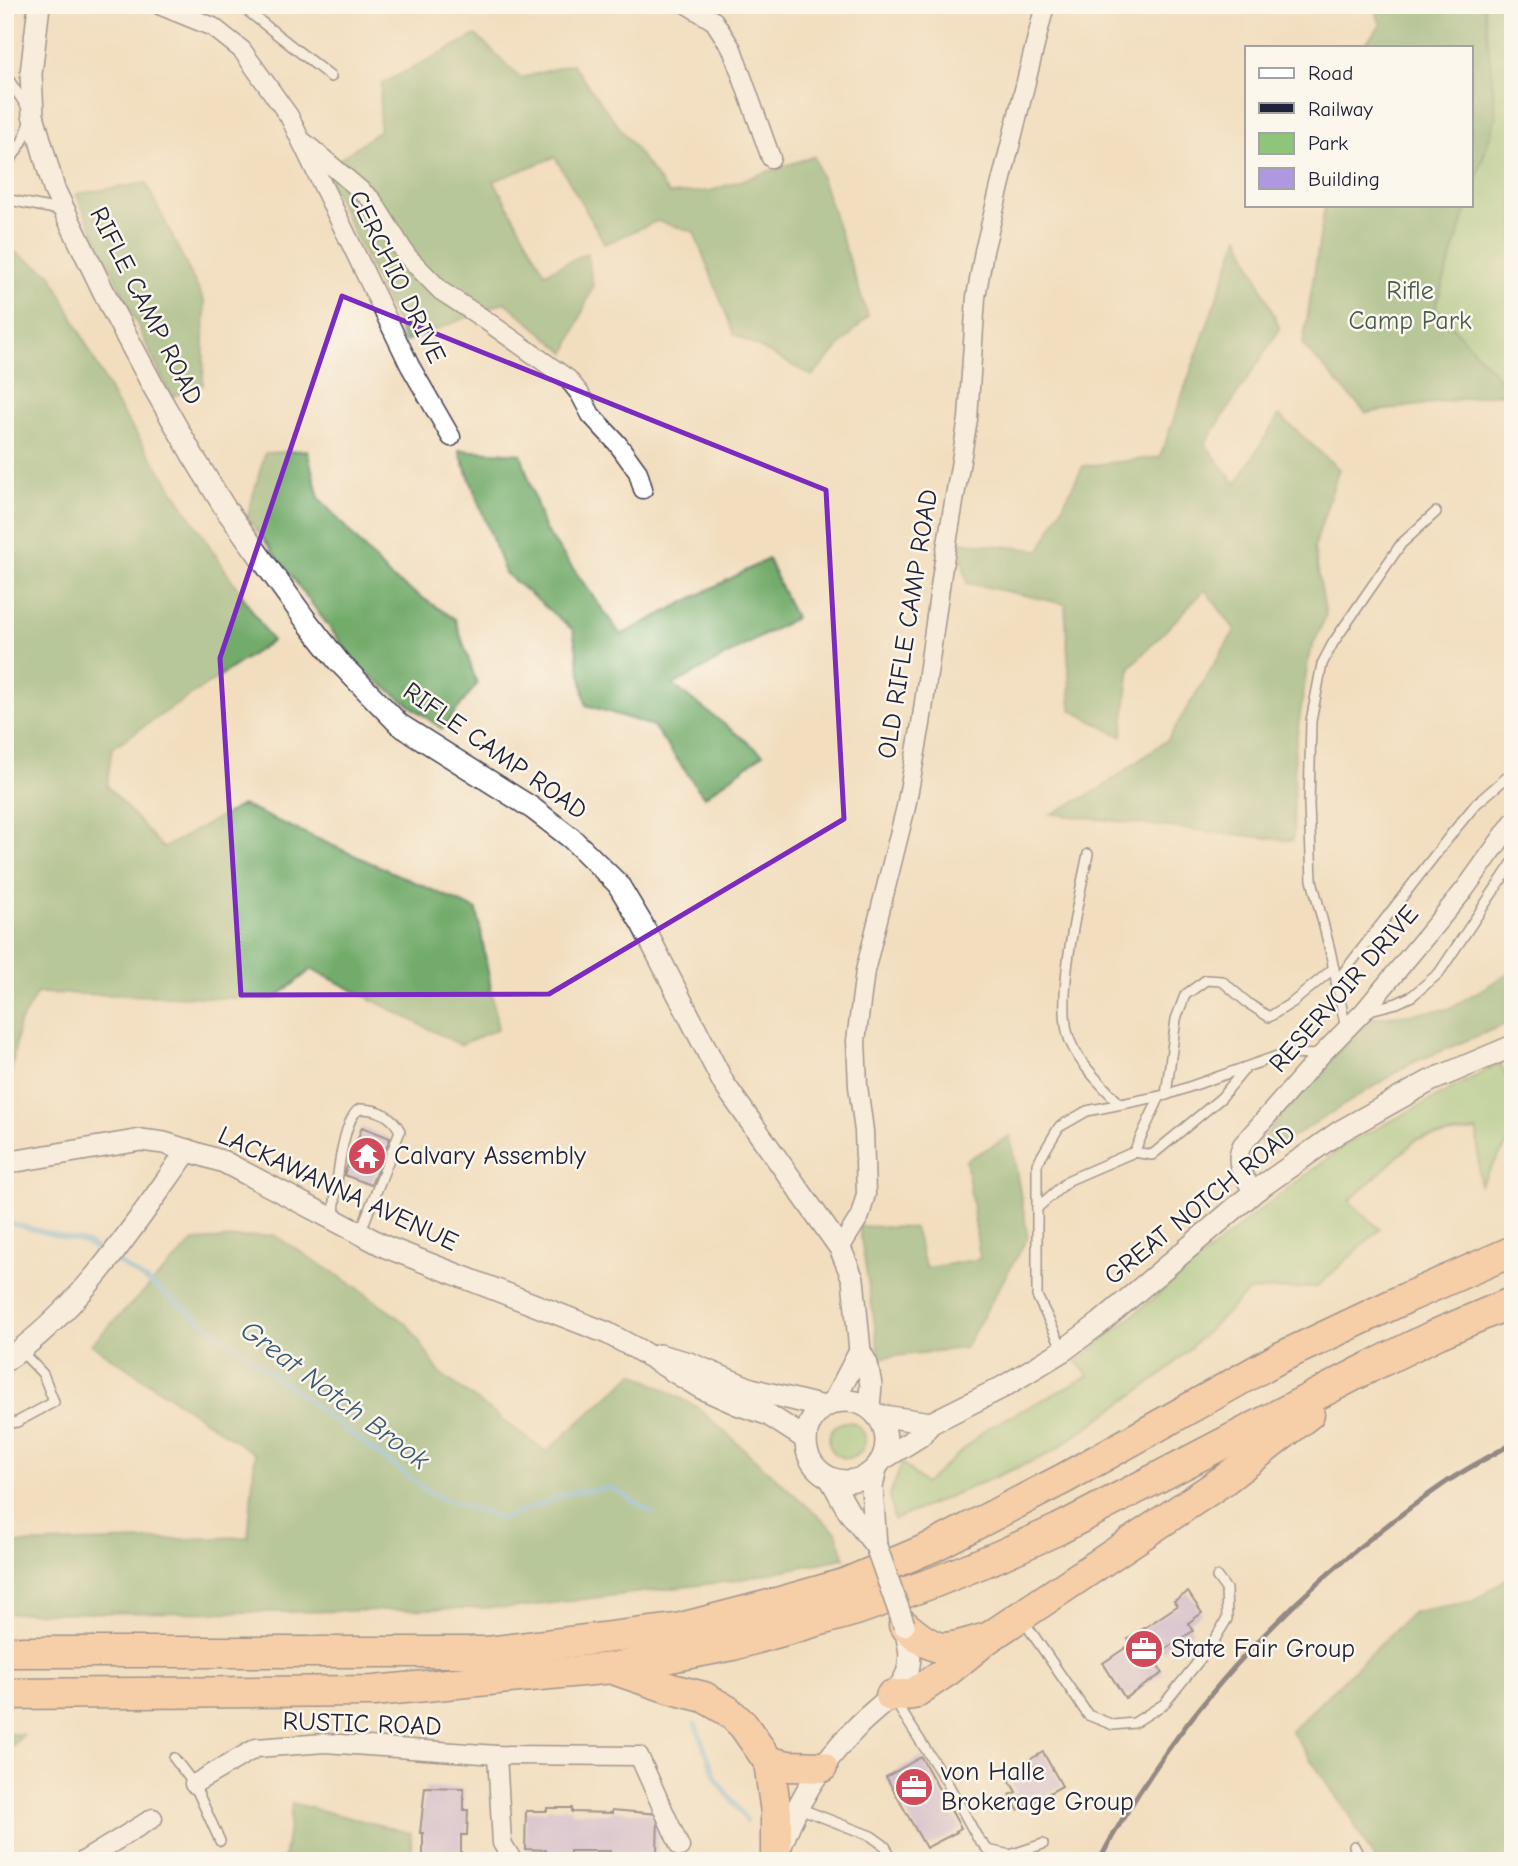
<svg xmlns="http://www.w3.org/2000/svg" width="1518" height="1866" viewBox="0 0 1518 1866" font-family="'Comic Neue',sans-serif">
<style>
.green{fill:#8dc67b;stroke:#58745b;stroke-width:2}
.forest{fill:#72ab6b;stroke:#4a6653;stroke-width:2}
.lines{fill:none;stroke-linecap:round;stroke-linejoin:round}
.stream{stroke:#5daed8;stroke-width:5}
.building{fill:#b098e1}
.service-casing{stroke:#413e4f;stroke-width:12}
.minor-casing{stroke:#413e4f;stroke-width:21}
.tertiary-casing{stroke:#413e4f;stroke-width:24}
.trunk-casing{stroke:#413e4f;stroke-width:33}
.service{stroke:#fff;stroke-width:9}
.minor{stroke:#fff;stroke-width:18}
.tertiary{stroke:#fff;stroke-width:21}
.trunk{stroke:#fabb8c;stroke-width:30}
.rail{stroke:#22223b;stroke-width:5}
.tertiary-bridge-casing{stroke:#413e4f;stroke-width:24;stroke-linecap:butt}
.tertiary-bridge{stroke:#fff;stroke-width:21}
.marked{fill:none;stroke:#7b2cbf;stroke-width:5;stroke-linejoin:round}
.labels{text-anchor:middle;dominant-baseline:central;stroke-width:5;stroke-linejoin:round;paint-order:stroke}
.street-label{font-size:26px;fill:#22223b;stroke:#fbf7ec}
.park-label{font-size:26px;fill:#475b51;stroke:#fbf7ec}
.poi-label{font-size:26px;fill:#22223b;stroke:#fbf7ec;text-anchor:start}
.water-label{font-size:28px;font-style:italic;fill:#3a5a7a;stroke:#fbf7ec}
</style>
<rect width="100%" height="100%" fill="#fbf7ec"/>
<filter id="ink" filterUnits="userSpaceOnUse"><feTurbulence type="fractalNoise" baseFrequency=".0143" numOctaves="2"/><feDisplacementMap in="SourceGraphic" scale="14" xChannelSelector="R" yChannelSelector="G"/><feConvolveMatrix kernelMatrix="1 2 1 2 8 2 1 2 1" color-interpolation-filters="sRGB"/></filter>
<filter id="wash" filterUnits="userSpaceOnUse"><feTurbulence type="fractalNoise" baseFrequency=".00686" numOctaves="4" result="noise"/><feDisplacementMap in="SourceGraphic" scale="28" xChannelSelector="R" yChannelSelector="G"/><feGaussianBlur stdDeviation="1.57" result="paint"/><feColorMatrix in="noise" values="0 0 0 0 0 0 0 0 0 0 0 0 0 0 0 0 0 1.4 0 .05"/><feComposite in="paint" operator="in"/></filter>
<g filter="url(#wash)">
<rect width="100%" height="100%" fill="#f2debf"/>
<!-- green -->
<g class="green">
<path d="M 1373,5 L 1513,5 L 1513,392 L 1366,413 L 1303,345 L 1325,205 L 1471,205 L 1471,47 L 1362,47 L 1381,25 Z"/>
<path d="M 1500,1063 L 1513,1090 L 1513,1135 L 1480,1185 L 1477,1131 L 1417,1139 L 1349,1201 L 1380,1229 L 1317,1287 L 1249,1291 L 1163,1374 L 1049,1454 L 894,1520 L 890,1495 L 902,1463 L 925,1484 L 986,1429 L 1089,1376 L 1077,1362 L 1251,1217 L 1342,1147 Z"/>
<circle cx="847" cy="1440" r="18"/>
</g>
<!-- forest -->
<g class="forest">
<path d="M 1373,5 L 1484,5 L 1496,117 L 1471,196 L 1471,47 L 1362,47 L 1381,25 Z"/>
<path d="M 476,35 L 521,78 L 572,64 L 669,194 L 710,191 L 814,156 L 868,316 L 812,376 L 734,334 L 694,232 L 657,221 L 605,244 L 555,157 L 494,181 L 545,273 L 587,253 L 593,286 L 566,353 L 505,302 L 405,342 L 324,170 L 379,131 L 381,84 Z"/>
<path d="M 146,183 L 205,303 L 203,385 L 171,397 L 76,194 Z"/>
<path d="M 1325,205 L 1468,205 L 1435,308 L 1511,391 L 1366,413 L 1303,345 Z"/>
<path d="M 1239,236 L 1280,329 L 1205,444 L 1236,484 L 1279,415 L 1339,469 L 1314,548 L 1326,615 L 1309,655 L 1295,749 L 1293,841 L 1051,814 L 1097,791 L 1168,739 L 1235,630 L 1205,590 L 1130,667 L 1122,737 L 1071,710 L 1065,604 L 967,583 L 959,542 L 1040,550 L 1083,466 L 1160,457 Z"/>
<path d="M 5,246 L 51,274 L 116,403 L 272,641 L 112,748 L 107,786 L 163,848 L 242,805 L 477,910 L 498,1029 L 460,1045 L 312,969 L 274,999 L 37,993 L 19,1024 L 5,1112 Z"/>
<path d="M 307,450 L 319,498 L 390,577 L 455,619 L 477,684 L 442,729 L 360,668 L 247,517 L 265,453 Z"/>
<path d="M 459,450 L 521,454 L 544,528 L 621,635 L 768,559 L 795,618 L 673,685 L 763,754 L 704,797 L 653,726 L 586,705 L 573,630 L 505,573 Z"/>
<path d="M 1513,971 L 1513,1021 L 1410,1064 L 1270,1151 L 1260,1141 L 1366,1019 L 1448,1009 Z"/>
<path d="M 1010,1136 L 1028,1237 L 965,1348 L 880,1358 L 859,1226 L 914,1228 L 926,1268 L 980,1259 L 966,1160 Z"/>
<path d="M 274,1235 L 355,1286 L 408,1325 L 440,1373 L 546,1452 L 634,1373 L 697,1407 L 836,1532 L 845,1558 L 732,1581 L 521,1607 L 299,1612 L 5,1613 L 5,1544 L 248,1537 L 255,1454 L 91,1344 L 194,1241 Z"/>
<path d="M 1513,1574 L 1513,1861 L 1375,1861 L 1352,1820 L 1291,1731 L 1413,1612 L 1474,1601 Z"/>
<path d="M 5,1734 L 24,1734 L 5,1754 Z"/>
<path d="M 292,1803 L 411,1833 L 412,1861 L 284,1861 Z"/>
</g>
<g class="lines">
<!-- stream -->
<g class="stream">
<path d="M 5,1222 L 86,1243 L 107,1256"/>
<path d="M 116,1261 L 150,1283 L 232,1343 L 432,1495 L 502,1519 L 572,1492 L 612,1488 L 652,1513"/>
<path d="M 695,1724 L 717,1780 L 747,1821"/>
</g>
</g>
<g id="blocks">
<!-- building -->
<g class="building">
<path d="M 362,1127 L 390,1138 L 371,1185 L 344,1175 Z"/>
<path d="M 1188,1592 L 1202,1613 L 1188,1623 L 1193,1631 L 1157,1654 L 1160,1658 L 1155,1661 L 1163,1673 L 1125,1698 L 1103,1663 L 1131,1644 L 1128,1639 L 1177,1606 L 1174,1601 Z"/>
<path d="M 1043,1752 L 1062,1786 L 1018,1810 L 1010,1795 L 1016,1792 L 1009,1779 L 1033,1766 L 1029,1760 Z"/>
<path d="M 921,1757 L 961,1828 L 956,1831 L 957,1832 L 926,1848 L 886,1777 Z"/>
<path d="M 425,1787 L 464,1788 L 464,1810 L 468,1810 L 467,1835 L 461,1835 L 461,1861 L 423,1861 L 423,1833 L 420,1833 Z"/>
<path d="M 547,1808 L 572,1808 L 572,1812 L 612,1813 L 612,1810 L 658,1814 L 657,1854 L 635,1854 L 635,1857 L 610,1857 L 610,1851 L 570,1851 L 570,1855 L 546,1854 L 546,1850 L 525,1849 L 526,1811 L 547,1811 Z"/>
</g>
</g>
</g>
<g filter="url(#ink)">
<use href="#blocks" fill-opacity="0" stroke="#413e4f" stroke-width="2"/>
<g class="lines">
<defs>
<g id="service">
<path d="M 240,5 L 331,77"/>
<path d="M 5,74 L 28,109"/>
<path d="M 5,169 L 22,142 L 31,121"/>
<path d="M 5,199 L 64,211"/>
<path d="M 1088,854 C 1079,898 1054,1001 1070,1041 C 1080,1065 1102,1085 1120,1104"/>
<path d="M 1336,982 L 1453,832 L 1476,804 L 1513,772"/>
<path d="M 1366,1011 L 1397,1003 L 1412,996 L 1439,973 L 1513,862"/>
<path d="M 1346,1029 L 1330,950 L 1312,880 L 1309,805 L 1311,721 L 1322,664 L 1333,643 L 1401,544 L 1436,512"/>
<path d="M 1166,1095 L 1176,1019 L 1185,995 L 1206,980 L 1222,981 L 1249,1004 L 1269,1017 L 1293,1002 L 1334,968"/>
<path d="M 1134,1152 L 1160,1096"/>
<path d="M 1037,1208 L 1069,1180 L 1134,1152 L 1152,1155 L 1221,1098 L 1244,1070"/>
<path d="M 334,1219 C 335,1197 341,1117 360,1109 C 378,1109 392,1115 400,1131 L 360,1233"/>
<path d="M 1063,1349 L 1037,1296 L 1037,1164 L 1059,1127 L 1087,1111 L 1166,1095 L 1283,1054 L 1320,1055"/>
<path d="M 5,1424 L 17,1422 L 54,1402 L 43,1374 L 20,1350"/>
<path d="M 1023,1620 L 1088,1715 L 1113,1725 L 1134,1723 L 1164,1704 L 1210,1647 L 1227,1619 L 1226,1589 L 1217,1577"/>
<path d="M 894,1700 L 948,1784 L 977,1837 L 988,1850 L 1010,1855 L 1043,1844"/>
<path d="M 174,1758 L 194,1784 L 220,1841"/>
<path d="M 799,1808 L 871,1836 L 885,1846 L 894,1861"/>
<path d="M 1354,1846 L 1362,1861"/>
</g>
<g id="minor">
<path d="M 159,5 L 213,27 L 242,50 L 289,116 L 410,366 L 451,437"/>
<path d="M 688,5 L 714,21 L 732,49 L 771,158"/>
<path d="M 305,143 L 372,200 L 407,256 L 441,291 L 484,319 L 568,379 L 580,394 L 591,415 L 617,443 L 638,472 L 643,489"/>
<path d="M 1254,1192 C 1243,1176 1233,1164 1242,1145 L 1321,1055 L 1364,1011 L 1465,889 L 1513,822"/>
<path d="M 840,1248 L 860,1216 L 866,1194 L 864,1131 L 858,1086 L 856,1041 L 865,971 L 906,807 L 921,724 L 942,573 L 968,419 L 976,297 L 984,251 L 1045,5"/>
<path d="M 497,1755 L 502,1843 L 513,1861"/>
<path d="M 194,1784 L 256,1748 L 325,1743 L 497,1755 L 639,1756 L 680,1847"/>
<path d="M 83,1861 L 153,1818"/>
</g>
<g id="tertiary">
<path d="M 39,5 L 31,74 L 33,115 L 54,189 L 112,309 L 152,384 L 193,456 L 225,508 L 305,619 L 338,661 L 400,725 L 532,808 L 571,838 L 618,884 L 642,924 L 724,1084 L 840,1248 L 853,1279 L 860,1351 L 867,1364 L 871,1385 L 869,1407"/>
<path d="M 5,1163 L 141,1140 L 164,1143 L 224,1162 L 386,1247 L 607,1333 L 637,1349 L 701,1388 L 737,1404 L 767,1414 L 806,1439"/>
<path d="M 659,1355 L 689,1363 L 751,1389 L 824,1407"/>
<path d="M 5,1361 C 83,1307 134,1225 188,1150"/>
<circle cx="846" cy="1441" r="40"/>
<path d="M 833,1403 L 860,1351"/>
<path d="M 877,1415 L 931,1423"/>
<path d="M 883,1459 L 920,1436 L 931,1423 L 1003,1387 L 1064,1350 L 1100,1323 L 1254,1192 L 1339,1132 L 1430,1081 L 1513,1046"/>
<path d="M 830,1478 L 849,1512 L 876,1546"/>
<path d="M 876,1546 L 872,1487 L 876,1468"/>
<path d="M 781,1846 C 797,1801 823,1761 856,1728 C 872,1710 898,1696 907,1673 C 913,1656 908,1642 904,1625"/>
</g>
<g id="trunk">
<path d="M 904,1625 C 938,1654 942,1651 983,1639"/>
<path d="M 5,1652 L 487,1652 L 677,1629 L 773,1604 L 844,1584 L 934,1546 L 1065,1478 L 1279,1358 L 1406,1298 L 1513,1251"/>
<path d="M 613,1669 L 672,1689 L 704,1697 L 728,1711 L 743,1725 L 769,1762 L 776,1813 L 776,1859"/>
<path d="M 5,1694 L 374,1691 L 613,1668 L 733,1645 L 856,1610 L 935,1582 L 999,1556 L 1059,1529 L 1368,1368 L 1437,1334 L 1513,1302"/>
<path d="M 891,1696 L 913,1694 L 950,1669 L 988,1638 L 1224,1480 L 1309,1414"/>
<path d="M 769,1762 L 788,1766 L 822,1767"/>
</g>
</defs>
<!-- service casing -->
<use href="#service" class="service-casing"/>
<!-- minor casing -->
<use href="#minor" class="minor-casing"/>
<!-- tertiary casing -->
<use href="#tertiary" class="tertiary-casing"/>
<!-- trunk casing -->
<use href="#trunk" class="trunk-casing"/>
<!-- service -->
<use href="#service" class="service"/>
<!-- minor -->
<use href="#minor" class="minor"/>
<!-- tertiary -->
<use href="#tertiary" class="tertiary"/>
<!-- trunk -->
<use href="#trunk" class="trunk"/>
<!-- rail -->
<path class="rail" d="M 1099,1861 C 1181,1706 1304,1579 1448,1481 C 1469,1467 1491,1456 1513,1443"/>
<defs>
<path id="tertiary-bridge" d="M 876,1546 L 904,1625"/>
</defs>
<!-- tertiary-bridge casing -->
<use href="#tertiary-bridge" class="tertiary-bridge-casing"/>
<!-- tertiary-bridge -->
<use href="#tertiary-bridge" class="tertiary-bridge"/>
</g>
</g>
<!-- marked area -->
<path d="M0 0H1518V1866H0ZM 342,296 L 826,490 L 844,819 L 549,994 L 241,995 L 220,658 Z" fill="#f2debf" fill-opacity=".55" fill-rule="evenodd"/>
<path class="marked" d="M 342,296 L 826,490 L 844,819 L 549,994 L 241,995 L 220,658 Z"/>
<!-- icons -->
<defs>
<symbol id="temple-disc" viewBox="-11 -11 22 22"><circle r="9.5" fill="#d1495b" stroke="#fbf7ec"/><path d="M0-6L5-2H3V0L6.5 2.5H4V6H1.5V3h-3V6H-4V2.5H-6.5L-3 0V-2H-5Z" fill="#fff"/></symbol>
<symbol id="office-disc" viewBox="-11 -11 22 22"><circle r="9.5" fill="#d1495b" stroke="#fbf7ec"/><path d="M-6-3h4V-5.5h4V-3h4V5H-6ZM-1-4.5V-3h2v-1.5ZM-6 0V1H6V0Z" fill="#fff"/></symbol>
</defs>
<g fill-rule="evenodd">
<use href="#temple-disc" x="345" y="1134" width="44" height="44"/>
<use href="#office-disc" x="1122" y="1627" width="44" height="44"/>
<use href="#office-disc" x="892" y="1765" width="44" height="44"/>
</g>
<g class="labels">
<!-- street labels -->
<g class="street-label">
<text transform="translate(397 277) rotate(64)">CERCHIO DRIVE</text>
<text transform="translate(146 306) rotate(63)">RIFLE CAMP ROAD</text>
<text transform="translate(908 624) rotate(-81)">OLD RIFLE CAMP ROAD</text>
<text transform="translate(495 751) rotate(35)">RIFLE CAMP ROAD</text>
<text transform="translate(1344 989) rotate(-49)">RESERVOIR DRIVE</text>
<text transform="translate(338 1189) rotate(25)">LACKAWANNA AVENUE</text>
<text transform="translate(1200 1205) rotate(-39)">GREAT NOTCH ROAD</text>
<text transform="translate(362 1724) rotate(2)">RUSTIC ROAD</text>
</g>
<!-- park labels -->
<g class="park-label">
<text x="1410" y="291">Rifle<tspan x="1410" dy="30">Camp Park</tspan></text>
</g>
<!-- poi labels -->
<g class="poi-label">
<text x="394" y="1156">Calvary Assembly</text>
<text x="1171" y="1649">State Fair Group</text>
<text x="941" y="1772">von Halle<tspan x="941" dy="30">Brokerage Group</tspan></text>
</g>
<!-- water labels -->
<g class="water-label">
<text transform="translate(335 1395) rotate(37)">Great Notch Brook</text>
</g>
</g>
<!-- margin -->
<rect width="1518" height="1866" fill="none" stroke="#fbf7ec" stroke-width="28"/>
<!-- legend -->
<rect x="1245" y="46" width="228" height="161" fill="#fbf7ec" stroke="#a4a2a5" stroke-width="2"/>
<rect x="1259" y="68" width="35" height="10" fill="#ffffff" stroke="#a4a2a5" stroke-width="2"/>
<text x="1308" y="80" font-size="21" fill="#22223b">Road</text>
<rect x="1259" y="103" width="35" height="10" fill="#22223b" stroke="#a4a2a5" stroke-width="2"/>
<text x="1308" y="116" font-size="21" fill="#22223b">Railway</text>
<rect x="1259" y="133" width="35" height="21" fill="#8dc67b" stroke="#a4a2a5" stroke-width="2"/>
<text x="1308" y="150" font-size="21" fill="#22223b">Park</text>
<rect x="1259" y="168" width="35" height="21" fill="#b098e1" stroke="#a4a2a5" stroke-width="2"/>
<text x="1308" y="186" font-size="21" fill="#22223b">Building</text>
</svg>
